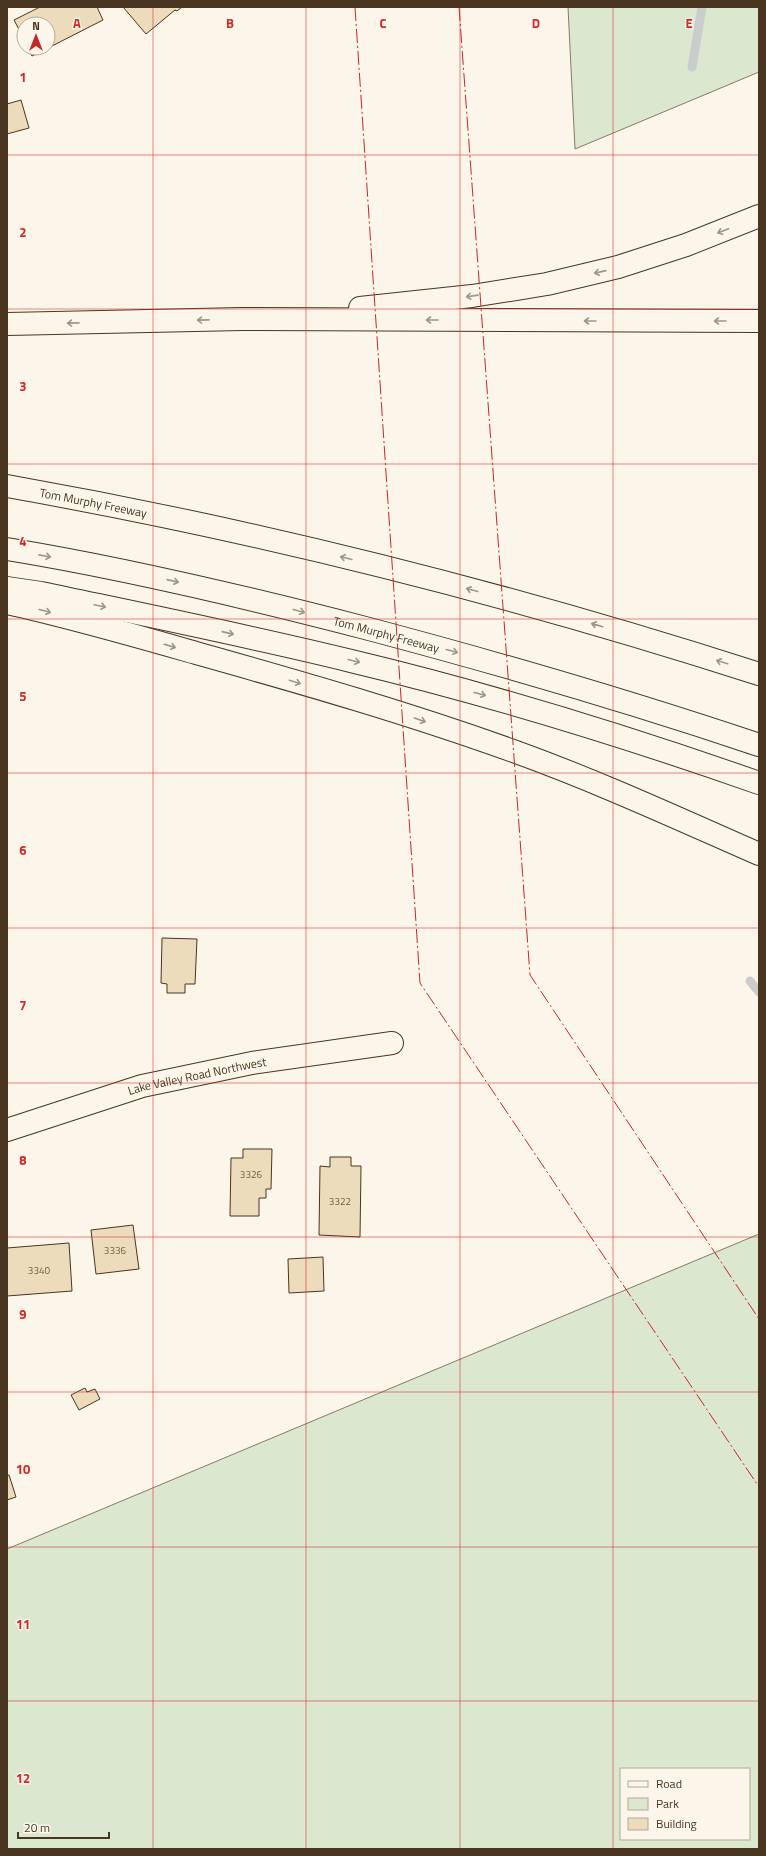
<svg xmlns="http://www.w3.org/2000/svg" width="766" height="1856" viewBox="0 0 766 1856" font-family="'Titillium Web',sans-serif">
<style>
.green{fill:#dce7d0;stroke:#887966;fill-rule:evenodd}
.lines{fill:none;stroke-linecap:round;stroke-linejoin:round}
.stream{stroke:#c9cecd;stroke-width:9}
.building{fill:#ecdcbc;stroke:#4a3520}
.street-casing{stroke:#4a3520;stroke-width:24}
.highway-casing{stroke:#4a3520;stroke-width:24}
.street{stroke:#fbf6e9;stroke-width:22}
.highway{stroke:#fbf6e9;stroke-width:22}
.power{stroke:#c62828;stroke-width:1;stroke-dasharray:14 3 2 3;stroke-linecap:butt}
.oneway{stroke:#a29684}
.grid{fill:none;stroke:#d62828;stroke-width:1;stroke-opacity:0.55}
.labels{text-anchor:middle;dominant-baseline:central;stroke-width:3;stroke-linejoin:round;paint-order:stroke}
.number-label{font-size:10px;fill:#725f47}
.street-label{font-size:12px;fill:#4a3520;stroke:#fbf6e9}
.grid-label{font-size:13px;text-anchor:middle;font-weight:bold;fill:#d62828;stroke:#fbf6e9;stroke-width:3;stroke-linejoin:round;paint-order:stroke}
</style>
<rect width="100%" height="100%" fill="#fbf6e9"/>
<!-- green -->
<g class="green">
<path d="M 568,7 L 759,7 L 759,72 L 575,149 Z"/>
<path d="M 759,1234 L 759,1849 L 7,1849 L 7,1549 ZM 621,1769 L 749,1769 L 749,1839 L 621,1839 Z"/>
</g>
<g class="lines">
<!-- stream -->
<g class="stream">
<path d="M 692,67 L 702,7"/>
<path d="M 750,981 L 759,992"/>
</g>
</g>
<!-- building -->
<g class="building">
<path d="M 40,7 L 97,7 L 103,20 L 48,48 L 48,24 L 24,24 L 24,39 L 14,20 Z"/>
<path d="M 123,7 L 182,7 L 177,11 L 175,10 L 146,34 Z"/>
<path d="M 28,48 L 48,48 L 32,56 Z"/>
<path d="M 21,100 L 29,128 L 7,134 L 7,104 Z"/>
<path d="M 162,938 L 197,939 L 195,984 L 185,984 L 185,993 L 167,993 L 167,984 L 161,983 Z"/>
<path d="M 243,1149 L 272,1149 L 271,1189 L 266,1189 L 266,1198 L 259,1198 L 259,1216 L 230,1216 L 231,1158 L 243,1158 Z"/>
<path d="M 330,1157 L 351,1157 L 351,1166 L 361,1166 L 360,1237 L 319,1235 L 320,1166 L 330,1167 Z"/>
<path d="M 133,1225 L 139,1269 L 96,1274 L 91,1230 Z"/>
<path d="M 69,1243 L 72,1291 L 7,1296 L 7,1248 Z"/>
<path d="M 323,1257 L 324,1291 L 289,1293 L 288,1259 Z"/>
<path d="M 85,1388 L 87,1392 L 95,1389 L 100,1399 L 79,1410 L 71,1395 Z"/>
<path d="M 7,1475 L 9,1475 L 16,1497 L 7,1500 Z"/>
</g>
<g class="lines">
<defs>
<g id="street">
<path id="s1" d="M 7,1130 L 142,1086 L 252,1063 L 392,1043"/>
</g>
<g id="highway">
<path d="M 360,308 L 472,296 L 547,284 L 618,267 L 686,245 L 759,216"/>
<path d="M 7,324 L 242,319 L 759,321"/>
<path id="s2" d="M 7,486 C 261,531 513,595 759,674"/>
<path id="s3" d="M 7,549 C 129,569 250,598 369,629 C 501,664 631,702 759,745"/>
<path d="M 7,588 L 41,593 C 145,615 249,636 351,661 C 489,694 625,736 759,783"/>
<path d="M 7,603 C 71,617 133,635 196,653 C 303,683 411,714 516,752 C 599,782 679,819 759,854"/>
</g>
</defs>
<!-- street casing -->
<use href="#street" class="street-casing"/>
<!-- highway casing -->
<use href="#highway" class="highway-casing"/>
<!-- street -->
<use href="#street" class="street"/>
<!-- highway -->
<use href="#highway" class="highway"/>
<!-- power -->
<g class="power">
<path d="M 355,7 L 420,983 L 759,1487"/>
<path d="M 459,7 L 530,975 L 759,1319"/>
</g>
</g>
<!-- one-way arrows -->
<defs><path id="oneway-shaft" d="M-6 0H5M1.5-3L5.5 0L1.5 3" fill="none" stroke-width="1.6" stroke-linecap="round" stroke-linejoin="round"/></defs>
<g class="oneway">
<use href="#oneway-shaft" transform="translate(723 231) rotate(159)"/>
<use href="#oneway-shaft" transform="translate(600 272) rotate(167)"/>
<use href="#oneway-shaft" transform="translate(472 296) rotate(172)"/>
<use href="#oneway-shaft" transform="translate(203 320) rotate(179)"/>
<use href="#oneway-shaft" transform="translate(432 320) rotate(-180)"/>
<use href="#oneway-shaft" transform="translate(590 321) rotate(-180)"/>
<use href="#oneway-shaft" transform="translate(720 321) rotate(180)"/>
<use href="#oneway-shaft" transform="translate(73 323) rotate(179)"/>
<use href="#oneway-shaft" transform="translate(45 556) rotate(11)"/>
<use href="#oneway-shaft" transform="translate(346 558) rotate(-166)"/>
<use href="#oneway-shaft" transform="translate(173 581) rotate(13)"/>
<use href="#oneway-shaft" transform="translate(472 590) rotate(-165)"/>
<use href="#oneway-shaft" transform="translate(100 606) rotate(12)"/>
<use href="#oneway-shaft" transform="translate(45 611) rotate(15)"/>
<use href="#oneway-shaft" transform="translate(299 611) rotate(15)"/>
<use href="#oneway-shaft" transform="translate(597 625) rotate(-164)"/>
<use href="#oneway-shaft" transform="translate(228 633) rotate(13)"/>
<use href="#oneway-shaft" transform="translate(170 646) rotate(16)"/>
<use href="#oneway-shaft" transform="translate(452 651) rotate(15)"/>
<use href="#oneway-shaft" transform="translate(354 661) rotate(14)"/>
<use href="#oneway-shaft" transform="translate(722 662) rotate(-163)"/>
<use href="#oneway-shaft" transform="translate(295 682) rotate(17)"/>
<use href="#oneway-shaft" transform="translate(480 694) rotate(15)"/>
<use href="#oneway-shaft" transform="translate(420 720) rotate(19)"/>
</g>
<!-- grid -->
<path class="grid" d="M 153,7 L 153,1849M 306,7 L 306,1849M 460,7 L 460,1849M 613,7 L 613,1849M 7,155 L 759,155M 7,309 L 759,309M 7,464 L 759,464M 7,619 L 759,619M 7,773 L 759,773M 7,928 L 759,928M 7,1083 L 759,1083M 7,1237 L 759,1237M 7,1392 L 759,1392M 7,1547 L 759,1547M 7,1701 L 759,1701"/>
<g class="labels">
<!-- number labels -->
<g class="number-label">
<text x="251" y="1174">3326</text>
<text x="340" y="1201">3322</text>
<text x="115" y="1250">3336</text>
<text x="39" y="1270">3340</text>
</g>
<!-- street labels -->
<g class="street-label">
<text stroke="none"><textPath href="#s2" startOffset="88">Tom Murphy Freeway</textPath></text>
<text stroke="none"><textPath href="#s3" startOffset="389">Tom Murphy Freeway</textPath></text>
<text stroke="none"><textPath href="#s1" startOffset="198">Lake Valley Road Northwest</textPath></text>
</g>
</g>
<g class="grid-label">
<text x="77" y="28">A</text>
<text x="230" y="28">B</text>
<text x="383" y="28">C</text>
<text x="536" y="28">D</text>
<text x="689" y="28">E</text>
<text x="23" y="82">1</text>
<text x="23" y="237">2</text>
<text x="23" y="391">3</text>
<text x="23" y="546">4</text>
<text x="23" y="701">5</text>
<text x="23" y="855">6</text>
<text x="23" y="1010">7</text>
<text x="23" y="1165">8</text>
<text x="23" y="1319">9</text>
<text x="23" y="1474">10</text>
<text x="23" y="1629">11</text>
<text x="23" y="1783">12</text>
</g>
<!-- border -->
<rect width="766" height="1856" fill="none" stroke="#4a3520" stroke-width="16"/>
<!-- legend -->
<rect x="620" y="1768" width="130" height="72" fill="#fbf6e9" stroke="#b4a999"/>
<rect x="628" y="1781" width="20" height="6" fill="#fbf6e9" stroke="#b4a999"/>
<text x="656" y="1788" font-size="12" fill="#4a3520">Road</text>
<rect x="628" y="1798" width="20" height="12" fill="#dce7d0" stroke="#b4a999"/>
<text x="656" y="1808" font-size="12" fill="#4a3520">Park</text>
<rect x="628" y="1818" width="20" height="12" fill="#ecdcbc" stroke="#b4a999"/>
<text x="656" y="1828" font-size="12" fill="#4a3520">Building</text>
<!-- north arrow -->
<g transform="translate(36 36)"><circle r="19" fill="#fbf6e9" stroke="#b4a999"/>
<path d="M0-3L7 15L0 10L-7 15Z" fill="#c62828"/>
<text y="-6" font-size="11" font-weight="bold" text-anchor="middle" fill="#4a3520">N</text>
</g>
<!-- scale -->
<path d="M18 1832v6h91v-6" fill="none" stroke="#4a3520" stroke-width="2"/>
<text x="24" y="1832" font-size="12" fill="#4a3520" stroke="#fbf6e9" stroke-width="3" paint-order="stroke">20 m</text>
</svg>
